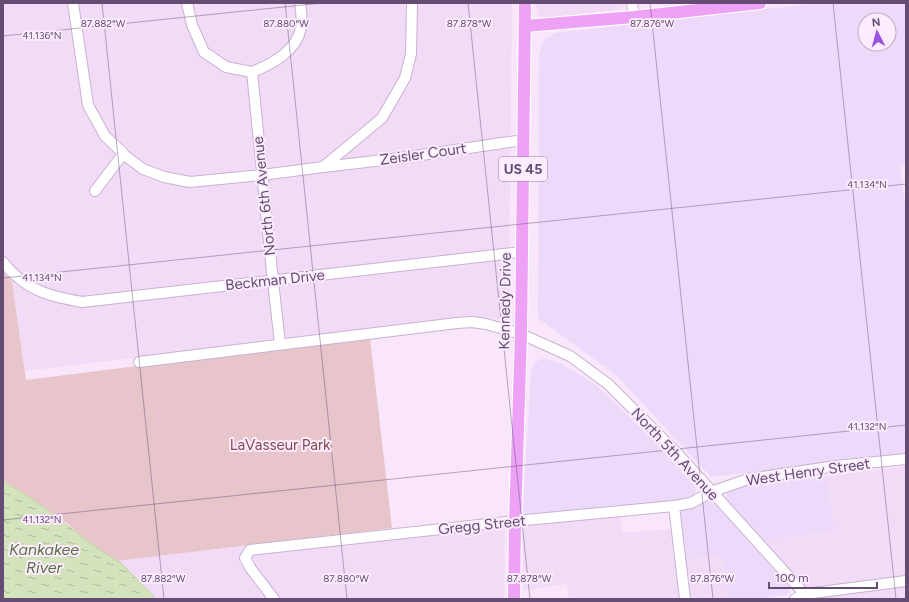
<svg xmlns="http://www.w3.org/2000/svg" width="909" height="602" viewBox="0 0 909 602" font-family="Figtree,sans-serif">
<style>
.residential{fill:#f2dbf7}
.commercial{fill:#eddafb;fill-rule:evenodd}
.park{fill:#e8c5ca}
.water{fill:url(#water-ripples);stroke:#bfd5a2}
.lines{fill:none;stroke-linecap:round;stroke-linejoin:round}
.minor-casing{stroke:#c8b2d1;stroke-width:12}
.major-casing{stroke:#fff;stroke-width:14}
.minor{stroke:#fff;stroke-width:10}
.major{stroke:#eda2f6;stroke-width:12}
.ticks{fill:none;stroke:#644c73;stroke-width:1;stroke-opacity:0.45}
.labels{text-anchor:middle;dominant-baseline:central;stroke-width:4;stroke-linejoin:round;paint-order:stroke}
.shield{fill:#fcecfe;stroke:#927c9d;stroke-width:1}
.shield-label{font-size:14px;font-weight:bold;fill:#644c73}
.street-label{font-size:15px;fill:#644c73;stroke:#fcecfe}
.park-label{font-size:15px;fill:#834b4c;stroke:#fcecfe}
.water-label{font-size:16px;font-style:italic;fill:#5a703e;stroke:#fcecfe}
.ticks-label{font-size:10px;text-anchor:middle;fill:#644c73;stroke:#fcecfe;stroke-width:4;stroke-linejoin:round;paint-order:stroke}
</style>
<defs>
<pattern id="water-ripples" width="26" height="14" patternUnits="userSpaceOnUse"><rect width="26" height="14" fill="#d3e3bb"/><path d="M2 4q2-2 4 0t4 0M15 11q2-2 4 0t4 0" fill="none" stroke="#afba9c"/></pattern>
</defs>
<rect width="100%" height="100%" fill="#f9e6fb"/>
<!-- residential -->
<g class="residential">
<path d="M 3,3 L 512,3 L 509,313 L 507,317 L 503,320 L 474,316 L 464,316 L 369,328 L 364,330 L 25,371 L 12,282 L 3,272 Z"/>
<path d="M 536,3 L 625,3 L 623,7 L 614,10 L 547,18 L 538,15 Z"/>
<path d="M 906,466 L 906,599 L 814,599 L 763,542 L 771,539 L 834,531 L 827,476 Z"/>
<path d="M 620,515 L 622,533 L 670,529 L 674,560 L 722,555 L 728,599 L 569,599 L 567,584 L 523,590 L 523,529 L 524,526 L 526,525 Z"/>
<path d="M 503,527 L 505,531 L 504,599 L 145,599 L 108,562 L 251,545 Z"/>
</g>
<!-- commercial -->
<g class="commercial">
<path d="M 820,3 L 906,3 L 906,164 L 900,165 L 906,211 L 906,453 L 711,477 L 617,376 L 538,318 L 539,56 L 543,41 L 555,33 ZM 865,20 L 889,20 L 889,44 L 865,44 Z"/>
<path d="M 545,358 L 560,363 L 596,385 L 650,437 L 695,487 L 696,490 L 695,494 L 692,496 L 675,501 L 526,516 L 523,510 L 531,372 L 533,366 L 537,361 Z"/>
<path d="M 827,476 L 834,531 L 771,539 L 763,542 L 726,500 L 727,491 L 741,485 Z"/>
<path d="M 701,501 L 709,501 L 716,505 L 788,586 L 789,593 L 786,595 L 759,599 L 728,599 L 722,555 L 684,559 L 679,510 Z"/>
</g>
<!-- park -->
<path class="park" d="M 3,272 L 12,282 L 26,380 L 360,338 L 370,338 L 392,528 L 108,562 L 68,524 L 3,480 Z"/>
<!-- water -->
<path class="water" d="M 3,481 L 34,500 L 93,545 L 122,564 L 156,599 L 3,599 Z"/>
<g class="lines">
<defs>
<g id="minor">
<path d="M 73,3 L 88,105 L 105,136 L 123,153 L 123,154 L 143,169 L 164,177 L 190,182 L 262,175 L 323,167 L 382,118 L 405,78 L 411,54 L 412,3"/>
<path d="M 187,3 L 192,25 L 204,52 L 226,67 L 252,72"/>
<path d="M 632,3 L 634,17"/>
<path d="M 252,72 L 273,281 L 280,344"/>
<path d="M 252,72 C 272,64 296,52 301,28 C 303,21 301,11 300,3"/>
<path d="M 323,167 L 401,158 L 523,140"/>
<path d="M 95,191 L 123,154"/>
<path d="M 3,262 C 25,290 48,296 82,302 L 522,252"/>
<path d="M 139,362 L 457,323 L 472,322 L 486,324 L 521,334 L 570,356 L 608,384 L 677,453 L 809,599"/>
<path d="M 674,506 L 685,599"/>
<path d="M 274,599 L 251,569 L 245,558 L 250,550 L 515,521 L 674,506 L 691,503 L 711,492 L 748,479 L 836,466 L 906,459"/>
<path d="M 795,599 L 805,594 L 906,581"/>
</g>
<g id="major">
<path d="M 525,26 L 634,17 L 760,3"/>
<path d="M 514,599 L 515,521 L 521,334 L 525,3"/>
</g>
</defs>
<!-- minor casing -->
<use href="#minor" class="minor-casing"/>
<!-- major casing -->
<use href="#major" class="major-casing"/>
<!-- minor -->
<use href="#minor" class="minor"/>
<!-- major -->
<use href="#major" class="major"/>
</g>
<!-- ticks -->
<path class="ticks" d="M 102,3 L 164,599M 285,3 L 347,599M 468,3 L 530,599M 650,3 L 713,599M 833,3 L 896,599M 3,36 L 322,3M 3,278 L 906,184M 3,520 L 906,425"/>
<g class="labels">
<!-- shield labels -->
<rect class="shield" x="499" y="157" width="48" height="24" rx="3"/>
<g class="shield-label">
<text x="523" y="169">US 45</text>
</g>
<!-- street labels -->
<g class="street-label">
<text transform="translate(423 154) rotate(-8)">Zeisler Court</text>
<text transform="translate(264 196) rotate(-96)">North 6th Avenue</text>
<text transform="translate(275 280) rotate(-6)">Beckman Drive</text>
<text transform="translate(505 301) rotate(-89)">Kennedy Drive</text>
<text transform="translate(675 454) rotate(47)">North 5th Avenue</text>
<text transform="translate(808 472) rotate(-8)">West Henry Street</text>
<text transform="translate(482 525) rotate(-6)">Gregg Street</text>
</g>
<!-- park labels -->
<g class="park-label">
<text x="280" y="445">LaVasseur Park</text>
</g>
<!-- water labels -->
<g class="water-label">
<text x="44" y="549">Kankakee<tspan x="44" dy="18">River</tspan></text>
</g>
</g>
<g class="ticks-label">
<text x="103" y="27">87.882°W</text>
<text x="286" y="27">87.880°W</text>
<text x="469" y="27">87.878°W</text>
<text x="652" y="27">87.876°W</text>
<text x="42" y="39">41.136°N</text>
<text x="867" y="188">41.134°N</text>
<text x="42" y="281">41.134°N</text>
<text x="867" y="430">41.132°N</text>
<text x="42" y="523">41.132°N</text>
<text x="163" y="582">87.882°W</text>
<text x="346" y="582">87.880°W</text>
<text x="529" y="582">87.878°W</text>
<text x="712" y="582">87.876°W</text>
</g>
<!-- border -->
<rect width="909" height="602" fill="none" stroke="#644c73" stroke-width="8"/>
<!-- north arrow -->
<g transform="translate(877 32) rotate(354)"><circle r="19" fill="#fcecfe" stroke="#bfacc6"/>
<path d="M0-3L7 15L0 10L-7 15Z" fill="#9852de"/>
<text y="-6" font-size="11" font-weight="bold" text-anchor="middle" fill="#644c73">N</text>
</g>
<!-- scale -->
<path d="M769 582v6h108v-6" fill="none" stroke="#644c73" stroke-width="2"/>
<text x="775" y="582" font-size="12" fill="#644c73" stroke="#fcecfe" stroke-width="3" paint-order="stroke">100 m</text>
</svg>
